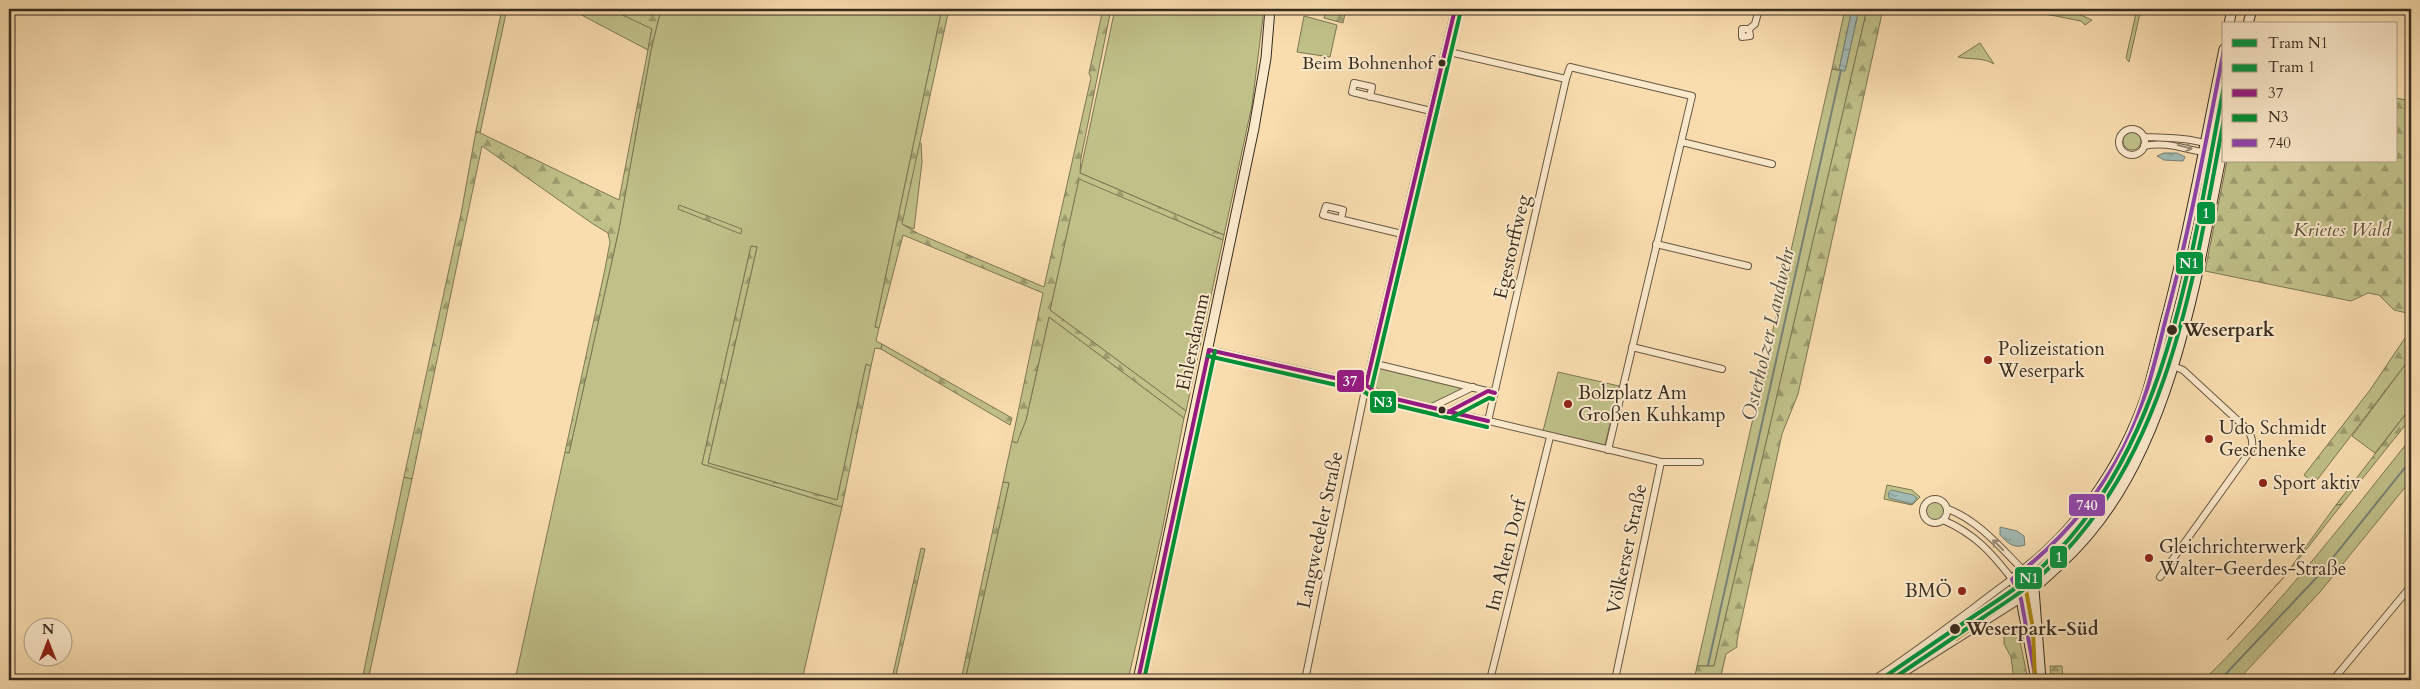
<svg xmlns="http://www.w3.org/2000/svg" width="2420" height="689" viewBox="0 0 2420 689" font-family="Cardo,serif">
<style>
.green{fill:#c0c089;stroke:#7c7654}
.forest{fill:url(#forest-firs);stroke:#7c7654}
.water{fill:url(#water-ripples);stroke:#778178}
.lines{fill:none;stroke-linecap:round;stroke-linejoin:round}
.stream{stroke:#778178;stroke-width:2}
.street-casing{stroke:#685843;stroke-width:8}
.secondary-casing{stroke:#382c1f;stroke-width:11}
.street{stroke:#fbe9cb;stroke-width:6}
.secondary{stroke:#fbe9cb;stroke-width:9}
.bus-1-casing{stroke:#fbe9cb;stroke-width:8}
.bus-2-casing{stroke:#fbe9cb;stroke-width:8}
.bus-3-casing{stroke:#fbe9cb;stroke-width:8}
.bus-4-casing{stroke:#fbe9cb;stroke-width:8}
.bus-1{stroke:#951b81;stroke-width:4}
.bus-2{stroke:#009035;stroke-width:4}
.bus-3{stroke:#8e44ad;stroke-width:4}
.bus-4{stroke:#af8c0c;stroke-width:4}
.tram-1-casing{stroke:#fbe9cb;stroke-width:8}
.tram-2-casing{stroke:#fbe9cb;stroke-width:8}
.tram-1{stroke:#009640;stroke-width:4}
.tram-2{stroke:#009640;stroke-width:4}
.oneway{stroke:#9a8a75}
.bus-dot{fill:#382c1f;stroke:#fbe9cb;stroke-width:2}
.poi-dot{fill:#8f2418;stroke:#fbe9cb;stroke-width:2}
.labels{text-anchor:middle;dominant-baseline:central;stroke-width:4;stroke-linejoin:round;paint-order:stroke}
.bus-label{font-size:18px;fill:#382c1f;stroke:#fbe9cb;text-anchor:end}
.park-label{font-size:19px;font-style:italic;fill:#5a513a;stroke:#fbe9cb}
.street-label{font-size:19px;fill:#382c1f;stroke:#fbe9cb}
.stop-label{font-size:19px;font-weight:bold;fill:#382c1f;stroke:#fbe9cb;text-anchor:start}
.poi-label{font-size:19px;fill:#382c1f;stroke:#fbe9cb;text-anchor:start}
.water-label{font-size:20px;font-style:italic;fill:#525044;stroke:#fbe9cb}
.line-badge{stroke:#fbe9cb;stroke-width:2}
.badge-label{font-size:14px;text-anchor:middle;font-weight:bold;fill:#fff}
</style>
<defs>
<pattern id="forest-firs" width="22" height="20" patternUnits="userSpaceOnUse" patternTransform="scale(1.25)"><rect width="22" height="20" fill="#c0c089"/><path d="M5 1l3.5 6h-7zM16 11l3.5 6h-7z" fill="#9d9c6f"/></pattern>
<pattern id="water-ripples" width="26" height="14" patternUnits="userSpaceOnUse" patternTransform="scale(1.25)"><rect width="26" height="14" fill="#a1bab4"/><path d="M2 4q2-2 4 0t4 0M15 11q2-2 4 0t4 0" fill="none" stroke="#849792"/></pattern>
</defs>
<rect width="100%" height="100%" fill="#f9ddaf"/>
<filter id="stains"><feTurbulence type="fractalNoise" baseFrequency=".004" numOctaves="4"/><feColorMatrix values="0 0 0 0 .2 0 0 0 0 .09 0 0 0 0 .02 0 0 0 .5 -.17"/></filter>
<radialGradient id="worn" r=".72"><stop offset=".6" stop-color="#630" stop-opacity="0"/><stop offset="1" stop-color="#630" stop-opacity=".3"/></radialGradient>
<!-- green -->
<g class="green">
<path d="M 502,9 L 507,9 L 480,133 L 476,131 Z"/>
<path d="M 570,9 L 610,9 L 652,28 L 648,50 Z"/>
<path d="M 661,9 L 942,9 L 875,327 L 879,328 L 876,341 L 882,344 L 881,349 L 875,348 L 871,366 L 866,365 L 837,500 L 708,463 L 757,247 L 751,246 L 702,464 L 842,507 L 802,680 L 515,680 L 565,452 L 569,453 L 619,229 L 651,50 Z"/>
<path d="M 1115,9 L 1264,9 L 1252,105 L 1224,235 L 1080,173 Z"/>
<path d="M 1859,9 L 1867,9 L 1714,666 L 1697,666 L 1832,69 L 1845,71 Z"/>
<path d="M 2038,9 L 2067,9 L 2092,20 L 2085,25 L 2081,21 L 2040,13 Z"/>
<path d="M 2137,9 L 2141,9 L 2129,62 L 2126,58 Z"/>
<path d="M 1304,16 L 1337,25 L 1330,57 L 1297,52 Z"/>
<path d="M 1980,43 L 1994,64 C 1983,57 1970,60 1958,57 Z"/>
<circle cx="2132" cy="141" r="9"/>
<path d="M 918,143 L 921,143 L 922,162 L 914,229 L 901,224 Z"/>
<path d="M 1079,178 L 1223,240 L 1186,411 L 1050,310 Z"/>
<path d="M 1049,317 L 1184,418 L 1162,531 L 1128,680 L 965,680 L 1009,483 L 1003,482 L 1012,441 L 1016,443 L 1026,420 Z"/>
<path d="M 2411,357 L 2411,407 L 2375,453 L 2352,436 Z"/>
<path d="M 1379,367 L 1465,388 C 1455,393 1443,401 1433,403 C 1422,406 1379,392 1371,384 L 1375,369 Z"/>
<path d="M 1558,372 L 1619,386 L 1605,445 L 1543,431 Z"/>
<path d="M 2411,438 L 2411,480 L 2320,592 L 2238,680 L 2204,680 C 2280,605 2345,521 2411,438 Z"/>
<path d="M 404,477 L 412,479 L 368,680 L 362,680 Z"/>
<path d="M 1887,485 L 1912,490 L 1920,497 L 1912,505 L 1884,499 Z"/>
<circle cx="1935" cy="511" r="9"/>
<path d="M 2342,504 L 2291,569 L 2227,640 L 2284,577 L 2336,505 Z"/>
</g>
<!-- forest -->
<g class="forest">
<path d="M 610,9 L 661,9 L 651,50 L 619,229 L 569,453 L 565,452 L 605,269 L 610,242 L 608,233 L 593,224 L 482,146 L 412,479 L 404,477 L 461,214 L 476,131 L 619,200 L 652,29 Z"/>
<path d="M 942,9 L 949,9 L 902,224 L 919,234 L 1044,287 L 1091,78 L 1089,73 L 1103,9 L 1111,9 L 1081,158 L 1080,173 L 1224,235 L 1223,240 L 1079,179 L 1050,310 L 1186,411 L 1184,418 L 1049,317 L 1026,420 L 1017,443 L 1012,441 L 1043,293 L 903,235 L 879,328 L 875,327 Z"/>
<path d="M 1326,9 L 1346,9 L 1343,23 L 1324,18 Z"/>
<path d="M 1845,9 L 1852,9 L 1839,70 L 1832,69 Z"/>
<path d="M 1867,9 L 1883,9 L 1798,394 L 1782,434 L 1737,640 L 1737,647 L 1726,654 L 1720,680 L 1688,680 L 1695,676 L 1697,666 L 1714,666 Z"/>
<path d="M 2396,98 L 2411,101 L 2411,314 L 2394,310 L 2379,295 L 2368,293 L 2351,301 L 2205,271 L 2227,161 L 2396,161 Z"/>
<path d="M 679,205 L 742,229 L 741,234 L 678,209 Z"/>
<path d="M 751,246 L 757,247 L 708,463 L 837,500 L 866,364 L 871,366 L 842,507 L 702,464 Z"/>
<path d="M 2411,329 L 2411,357 L 2314,484 L 2304,475 L 2370,390 Z"/>
<path d="M 882,344 L 1012,418 L 1010,425 L 881,349 Z"/>
<path d="M 2411,407 L 2411,418 L 2342,504 L 2336,505 Z"/>
<path d="M 1003,482 L 1009,483 L 965,680 L 961,680 Z"/>
<path d="M 921,548 L 925,549 L 896,675 L 893,674 Z"/>
<path d="M 2014,624 L 2018,631 L 2028,680 L 2014,680 L 2011,657 L 2004,644 L 2004,637 Z"/>
<path d="M 2050,666 L 2062,666 L 2063,680 L 2051,680 Z"/>
</g>
<!-- water -->
<g class="water">
<path d="M 1852,9 L 1859,9 L 1845,71 L 1839,70 Z"/>
<path d="M 2164,153 L 2177,153 L 2185,157 L 2183,161 L 2164,160 L 2157,156 Z"/>
<path d="M 1891,490 L 1913,495 L 1917,498 L 1912,504 L 1889,498 L 1888,493 Z"/>
<path d="M 2000,527 L 2017,531 L 2024,536 L 2025,545 C 2013,549 2008,543 2000,535 Z"/>
</g>
<g class="lines">
<!-- stream -->
<g class="stream">
<path d="M 1708,665 L 1841,70"/>
<path d="M 2220,680 L 2319,575 L 2411,460"/>
</g>
<defs>
<g id="street">
<path d="M 1749,29 L 1750,36 L 1742,37 L 1742,29 L 1749,29 L 1755,24 L 1759,9"/>
<path d="M 1445,51 L 1566,79 L 1570,67 L 1692,96 L 1608,450"/>
<path d="M 1370,97 L 1372,87 L 1354,83 L 1352,92 L 1431,111"/>
<circle cx="2132" cy="142" r="13"/>
<path d="M 2144,137 C 2169,138 2200,137 2222,151"/>
<path d="M 1682,142 L 1772,164"/>
<path d="M 2144,146 C 2174,139 2200,158 2222,151"/>
<path d="M 1341,219 L 1343,210 L 1326,206 L 1323,215 L 1402,234"/>
<path d="M 1656,244 L 1748,266"/>
<path d="M 1632,347 L 1722,369"/>
<path d="M 1209,350 L 1366,385 L 1379,395 L 1661,462 L 1700,462"/>
<path d="M 1372,363 L 1495,393"/>
<path d="M 1432,407 L 1473,387"/>
<path d="M 1448,412 L 1488,391"/>
<path d="M 1488,421 L 1566,79"/>
<circle cx="1935" cy="511" r="12"/>
<path d="M 1948,509 C 1979,521 2001,548 2024,571"/>
<path d="M 2160,577 L 2251,450 C 2254,442 2252,436 2247,429 L 2183,370 L 2173,366"/>
<path d="M 1305,680 L 1366,385 L 1455,9"/>
<path d="M 1490,680 L 1550,437"/>
<path d="M 1615,680 L 1661,462"/>
<path d="M 1873,680 C 1921,649 1966,613 2012,579 C 1991,552 1975,534 1943,520"/>
<path d="M 1893,680 L 2021,599"/>
<path d="M 2333,680 L 2411,586"/>
</g>
<g id="secondary">
<path d="M 2229,24 L 2232,9"/>
<path d="M 2248,24 L 2252,9"/>
<path d="M 2024,571 L 2034,589 L 2041,680"/>
<path d="M 2021,599 C 2045,579 2069,558 2089,534 C 2174,434 2198,269 2224,143"/>
<path d="M 1138,680 L 1254,128 L 1266,58 L 1270,9"/>
<path d="M 2036,680 L 2021,599 L 2012,579 C 2074,536 2122,466 2146,396 C 2155,367 2161,337 2169,308 C 2191,223 2206,136 2224,49"/>
</g>
</defs>
<!-- street casing -->
<use href="#street" class="street-casing"/>
<!-- secondary casing -->
<use href="#secondary" class="secondary-casing"/>
<!-- street -->
<use href="#street" class="street"/>
<!-- secondary -->
<use href="#secondary" class="secondary"/>
<defs>
<g id="bus-1">
<path d="M 1209,350 L 1366,385 L 1379,395 L 1488,421"/>
<path d="M 1366,385 L 1455,9"/>
<path d="M 1448,412 L 1488,391 L 1495,393"/>
<path d="M 1138,680 L 1209,350"/>
</g>
<g id="bus-2">
<path d="M 1208,356 L 1363,391 L 1378,401 L 1487,427"/>
<path d="M 1372,386 L 1461,10"/>
<path d="M 1451,418 L 1489,398 L 1493,399"/>
<path d="M 1144,680 L 1215,351"/>
</g>
<path id="bus-3" d="M 2036,680 L 2021,599 L 2012,579 C 2059,543 2097,500 2124,447 C 2145,406 2155,362 2166,318 C 2190,229 2206,140 2224,50"/>
<path id="bus-4" d="M 1956,639 L 2026,590 L 2033,629 L 2035,680"/>
</defs>
<!-- bus-1 casing -->
<use href="#bus-1" class="bus-1-casing"/>
<!-- bus-2 casing -->
<use href="#bus-2" class="bus-2-casing"/>
<!-- bus-3 casing -->
<use href="#bus-3" class="bus-3-casing"/>
<!-- bus-4 casing -->
<use href="#bus-4" class="bus-4-casing"/>
<!-- bus-1 -->
<use href="#bus-1" class="bus-1"/>
<!-- bus-2 -->
<use href="#bus-2" class="bus-2"/>
<!-- bus-3 -->
<use href="#bus-3" class="bus-3"/>
<!-- bus-4 -->
<use href="#bus-4" class="bus-4"/>
<defs>
<path id="tram-1" d="M 1880,680 C 1912,658 1944,636 1977,614 C 2000,599 2023,584 2044,565 C 2170,447 2192,248 2224,86"/>
<path id="tram-2" d="M 1891,680 C 1921,660 1951,639 1981,619 C 2004,603 2028,589 2048,569 C 2170,454 2194,275 2224,119"/>
</defs>
<!-- tram-1 casing -->
<use href="#tram-1" class="tram-1-casing"/>
<!-- tram-2 casing -->
<use href="#tram-2" class="tram-2-casing"/>
<!-- tram-1 -->
<use href="#tram-1" class="tram-1"/>
<!-- tram-2 -->
<use href="#tram-2" class="tram-2"/>
</g>
<!-- one-way arrows -->
<defs><path id="oneway-shaft" d="M-6 0H5M1.5-3L5.5 0L1.5 3" fill="none" stroke-width="1.6" stroke-linecap="round" stroke-linejoin="round" transform="scale(1.25)"/></defs>
<g class="oneway">
<use href="#oneway-shaft" transform="translate(2185 147) rotate(15)"/>
<use href="#oneway-shaft" transform="translate(1998 545) rotate(-135)"/>
</g>
<!-- markers -->
<g class="bus-dot">
<circle cx="1442" cy="63" r="4.5"/>
<circle cx="2172" cy="330" r="6"/>
<circle cx="1442" cy="410" r="4.5"/>
<circle cx="1955" cy="629" r="6"/>
</g>
<g class="poi-dot">
<circle cx="1988" cy="360" r="5"/>
<circle cx="1568" cy="404" r="5"/>
<circle cx="2209" cy="439" r="5"/>
<circle cx="2263" cy="483" r="5"/>
<circle cx="2149" cy="558" r="5"/>
<circle cx="1962" cy="591" r="5"/>
</g>
<g class="labels">
<!-- bus labels -->
<g class="bus-label">
<text x="1433" y="63">Beim Bohnenhof</text>
</g>
<!-- park labels -->
<g class="park-label">
<text x="2342" y="230">Krietes Wald</text>
</g>
<!-- street labels -->
<g class="street-label">
<text transform="translate(1512 247) rotate(-77)">Egestorffweg</text>
<text transform="translate(1193 342) rotate(-78)">Ehlersdamm</text>
<text transform="translate(1320 530) rotate(-78)">Langwedeler Straße</text>
<text transform="translate(1627 549) rotate(-78)">Völkerser Straße</text>
<text transform="translate(1506 555) rotate(-76)">Im Alten Dorf</text>
</g>
<!-- stop labels -->
<g class="stop-label">
<text x="2183" y="330">Weserpark</text>
<text x="1966" y="629">Weserpark-Süd</text>
</g>
<!-- poi labels -->
<g class="poi-label">
<text x="1998" y="349">Polizeistation<tspan x="1998" dy="22">Weserpark</tspan></text>
<text x="1578" y="393">Bolzplatz Am<tspan x="1578" dy="22">Großen Kuhkamp</tspan></text>
<text x="2219" y="428">Udo Schmidt<tspan x="2219" dy="22">Geschenke</tspan></text>
<text x="2273" y="483">Sport aktiv</text>
<text x="2159" y="547">Gleichrichterwerk<tspan x="2159" dy="22">Walter-Geerdes-Straße</tspan></text>
<text x="1952" y="591" text-anchor="end">BMÖ</text>
</g>
<!-- water labels -->
<g class="water-label">
<text transform="translate(1768 334) rotate(-77)">Osterholzer Landwehr</text>
</g>
</g>
<g class="line-badge">
<rect x="2196" y="201" width="20" height="24" rx="5" fill="#009640"/>
<rect x="2175" y="251" width="29" height="24" rx="5" fill="#009640"/>
<rect x="1336" y="369" width="29" height="24" rx="5" fill="#951b81"/>
<rect x="1369" y="390" width="28" height="24" rx="5" fill="#009035"/>
<rect x="2068" y="493" width="38" height="24" rx="5" fill="#8e44ad"/>
<rect x="2049" y="545" width="19" height="24" rx="5" fill="#009640"/>
<rect x="2014" y="566" width="29" height="24" rx="5" fill="#009640"/>
</g>
<g class="badge-label">
<text x="2206" y="218">1</text>
<text x="2189" y="268">N1</text>
<text x="1350" y="386">37</text>
<text x="1383" y="407">N3</text>
<text x="2087" y="510">740</text>
<text x="2059" y="562">1</text>
<text x="2029" y="583">N1</text>
</g>
<!-- margin -->
<rect width="2420" height="689" fill="none" stroke="#f9ddaf" stroke-width="30"/>
<rect x="10" y="10" width="2400" height="669" fill="none" stroke="#382c1f" stroke-width="2.5"/>
<rect x="15" y="15" width="2390" height="659" fill="none" stroke="#382c1f"/>
<!-- legend -->
<rect x="2222" y="22" width="175" height="140" fill="#fbe9cb" stroke="#ad9d86"/>
<rect x="2232" y="39" width="25" height="8" fill="#009640" stroke="#ad9d86"/>
<text x="2268" y="48" font-size="15" fill="#382c1f">Tram N1</text>
<rect x="2232" y="64" width="25" height="8" fill="#009640" stroke="#ad9d86"/>
<text x="2268" y="72" font-size="15" fill="#382c1f">Tram 1</text>
<rect x="2232" y="89" width="25" height="8" fill="#951b81" stroke="#ad9d86"/>
<text x="2268" y="98" font-size="15" fill="#382c1f">37</text>
<rect x="2232" y="114" width="25" height="8" fill="#009035" stroke="#ad9d86"/>
<text x="2268" y="122" font-size="15" fill="#382c1f">N3</text>
<rect x="2232" y="139" width="25" height="8" fill="#8e44ad" stroke="#ad9d86"/>
<text x="2268" y="148" font-size="15" fill="#382c1f">740</text>
<!-- north arrow -->
<g transform="translate(48 642)"><circle r="24" fill="#fbe9cb" stroke="#ad9d86"/>
<path d="M0-4L9 19L0 12L-9 19Z" fill="#8f2418"/>
<text y="-8" font-size="14" font-weight="bold" text-anchor="middle" fill="#382c1f">N</text>
</g>
<rect width="100%" height="100%" filter="url(#stains)"/>
<rect width="100%" height="100%" fill="url(#worn)"/>
</svg>
